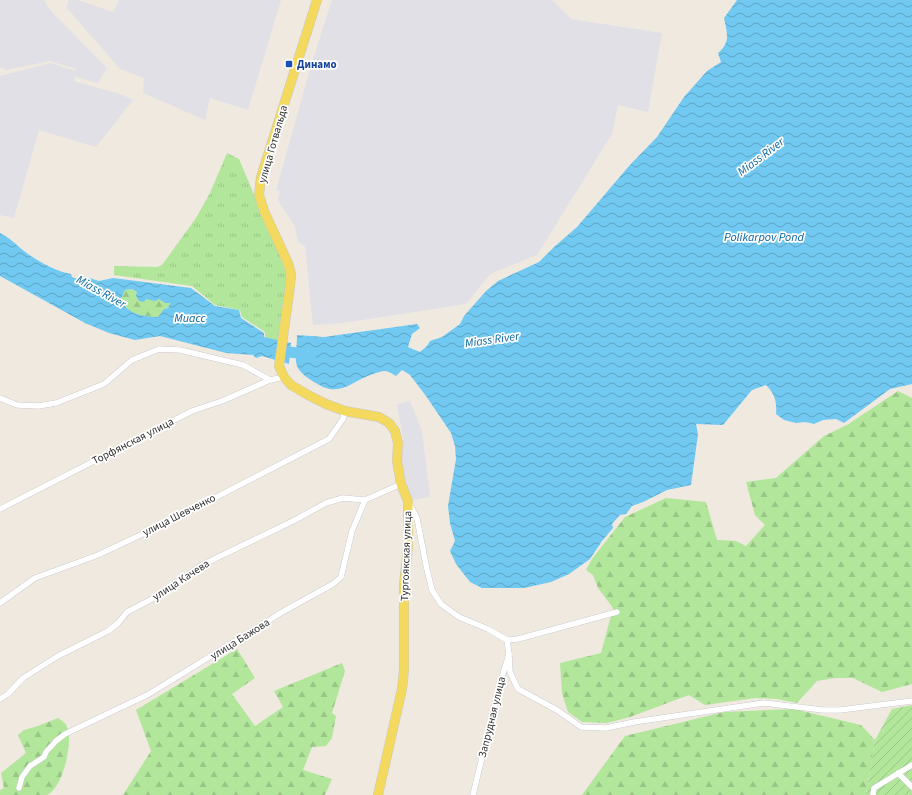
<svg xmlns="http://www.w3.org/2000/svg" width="912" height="795" viewBox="0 0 912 795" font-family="'Source Sans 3',sans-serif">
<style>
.industrial{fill:#e2e0e7}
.grass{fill:url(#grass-tufts)}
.forest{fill:url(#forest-firs)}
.garden{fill:url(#garden-furrows)}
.water{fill:url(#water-waves);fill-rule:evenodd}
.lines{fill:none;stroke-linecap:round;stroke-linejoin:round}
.river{stroke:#71c9f2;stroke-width:11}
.street-casing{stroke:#b3b5c1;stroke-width:6}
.primary-casing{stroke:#c8c8c8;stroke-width:10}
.street{stroke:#fff;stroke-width:5.5}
.primary{stroke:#f4d95f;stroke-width:9}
.transit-dot{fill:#1a4fb4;stroke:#fff;stroke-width:1.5}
.labels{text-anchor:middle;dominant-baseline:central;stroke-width:3.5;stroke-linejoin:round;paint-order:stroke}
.transit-label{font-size:11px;font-weight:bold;fill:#164399;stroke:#fff;text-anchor:start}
.street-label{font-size:11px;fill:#2d2d2d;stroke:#fff}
.water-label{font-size:12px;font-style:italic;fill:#0a67a4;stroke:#fff}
</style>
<defs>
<pattern id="grass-tufts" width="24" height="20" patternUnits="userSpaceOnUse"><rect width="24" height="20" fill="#b1e69b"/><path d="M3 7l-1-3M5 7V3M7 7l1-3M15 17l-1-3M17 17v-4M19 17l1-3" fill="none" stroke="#99c686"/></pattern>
<pattern id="forest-firs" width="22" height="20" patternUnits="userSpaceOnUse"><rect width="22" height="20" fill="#b1e69b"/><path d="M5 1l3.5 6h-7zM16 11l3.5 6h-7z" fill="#99c686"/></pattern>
<pattern id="garden-furrows" width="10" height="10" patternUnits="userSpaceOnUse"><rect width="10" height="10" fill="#b1e69b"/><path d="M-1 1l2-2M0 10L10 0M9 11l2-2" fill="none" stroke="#99c686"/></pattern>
<pattern id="water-waves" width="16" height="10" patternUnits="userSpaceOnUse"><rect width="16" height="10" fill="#71c9f2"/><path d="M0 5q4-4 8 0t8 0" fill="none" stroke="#5da4c4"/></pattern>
</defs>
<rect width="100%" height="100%" fill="#efe9e0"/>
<!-- industrial -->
<g class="industrial">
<path d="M 0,0 L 44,0 L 51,11 L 107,68 L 98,83 L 76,77 L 76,73 L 74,81 L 120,94 L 133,100 L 96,147 L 39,130 L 14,218 L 0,215 L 0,76 L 51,63 L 75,71 L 76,69 L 50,61 L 6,70 L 0,67 Z"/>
<path d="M 69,0 L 78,0 L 113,12 L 119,0 L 281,0 L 248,110 L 210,98 L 205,120 L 143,93 L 144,78 L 120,69 L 66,7 Z"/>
<path d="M 332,0 L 552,0 L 571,19 L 662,33 L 648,112 L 618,105 L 612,134 L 537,255 L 490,274 L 466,304 L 343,323 L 313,325 L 305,246 L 298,242 L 295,227 L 278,200 L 280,191 L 276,190 L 313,59 Z"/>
<path d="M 410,401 L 422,431 L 430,497 L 414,500 L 403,484 L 401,467 L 403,438 L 397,404 Z"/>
</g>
<!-- grass -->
<path class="grass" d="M 227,153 L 239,159 L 287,273 L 278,342 L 265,337 L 265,332 L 242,317 L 240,310 L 215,305 L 192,286 L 114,275 L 114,266 L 157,267 L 162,265 L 196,218 L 210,193 Z"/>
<!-- forest -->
<g class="forest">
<path d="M 132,289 C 140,294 149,303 159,299 L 165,303 L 170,303 L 168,308 L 164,309 L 158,317 C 144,317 126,314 121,299 L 125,290 Z"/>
<path d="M 898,391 L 912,398 L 912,684 L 882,692 L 853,678 L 835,678 L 817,681 L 797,703 L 777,699 L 755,698 L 705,705 L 689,695 L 630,717 L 607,723 L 582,722 L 568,712 L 562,693 L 560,663 L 601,653 L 613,608 L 598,588 L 593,575 L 586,570 L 592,559 L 625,517 L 666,498 L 706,502 L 717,540 L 736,541 L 746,546 L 765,525 L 755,515 L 746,482 L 776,478 L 824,436 L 847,425 Z"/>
<path d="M 237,649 L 255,678 L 232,694 L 255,726 L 283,707 L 274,691 L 342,663 L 345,671 L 332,713 L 336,716 L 332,738 L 326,746 L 312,747 L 303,770 L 332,779 L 325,795 L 123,795 L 151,751 L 136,710 Z"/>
<path d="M 794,709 L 861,725 L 875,740 L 866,795 L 582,795 L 625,736 L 724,712 Z"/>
<path d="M 58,718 C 63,721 66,723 68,729 C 72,745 63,788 47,795 C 42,795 8,795 0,795 L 0,790 L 4,788 L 1,773 L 26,753 L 18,735 L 24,730 L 38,726 Z"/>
</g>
<!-- garden -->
<path class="garden" d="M 912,705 L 912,795 L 866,795 L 875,740 L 892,709 Z"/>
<!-- water -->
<g class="water">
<path d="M 737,0 L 912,0 L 912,384 L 890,389 L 844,423 L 836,419 L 823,420 L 814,424 L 805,422 L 796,423 L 784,420 L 776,414 C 777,402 775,394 766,385 L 752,390 L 723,425 L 696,424 L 698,434 L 691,485 L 667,490 L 643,502 L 632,506 L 626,514 L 620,515 L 612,524 L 613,528 L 602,541 L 590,559 L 569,574 L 551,582 L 524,588 L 482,588 L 470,582 L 456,564 L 450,551 L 455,541 L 450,523 L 448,506 L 456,459 L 455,446 L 451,433 L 426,396 L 410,375 L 402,370 L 396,376 C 393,374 388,371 385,371 C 381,371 376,373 373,374 C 349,382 340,399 314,382 C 289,367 297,360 297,335 L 324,337 L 417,324 L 420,328 L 412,334 L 408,347 L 420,352 L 427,346 L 430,341 L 442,337 L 460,324 L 464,316 L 486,291 L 498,281 L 539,262 L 554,247 L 577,227 L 629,166 L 657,137 L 684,97 L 707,71 L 721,62 L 718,53 C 731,42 727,33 724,18 Z"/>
<path d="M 0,233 C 11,238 18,247 28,254 C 41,263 56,271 71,274 L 72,277 L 78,279 L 83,276 L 99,281 L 113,278 L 191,288 L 215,306 L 239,310 L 241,318 L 264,333 L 264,337 L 291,343 L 289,364 L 262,356 L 256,358 L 253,355 L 226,353 L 160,336 L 135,340 L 109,333 L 85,323 L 0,276 ZM 132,289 L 137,292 L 136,296 L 139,301 L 144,302 L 146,299 L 155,301 L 159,299 L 165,303 L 170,303 L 168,308 L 164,309 L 158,317 C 144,317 126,314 121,299 L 125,290 Z"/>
</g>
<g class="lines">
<!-- river -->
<path class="river" d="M 276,351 L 311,354"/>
<defs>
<g id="street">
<path d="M 0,398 L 17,405 L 38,406 L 56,403 L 104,384 L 132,360 L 159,349 L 180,350 L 243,365 L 270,380 L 284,377"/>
<path d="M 409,503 L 417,518 L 426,565 L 432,590 L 441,604 L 459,617 L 488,629 L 507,640 L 518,639 L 617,612"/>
<path d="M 0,509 L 192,411 L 222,401 L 270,380"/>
<path d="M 0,603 L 35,578 L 98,555 L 168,522 L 329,439 L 343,419 L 345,411"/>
<path d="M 509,654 L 510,672 L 518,689 L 557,710 L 581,727 L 606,728 L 634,722 L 764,703 L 823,710 L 840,710 L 912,701"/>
<path d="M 0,699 L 8,694 L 23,678 L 58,656 L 108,631 L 118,623 L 127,612 L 154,598 L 202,565 L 293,521 L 326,503 L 343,498 L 365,500 L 401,484"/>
<path d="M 898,773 L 912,787"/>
<path d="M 19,788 L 22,777 L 30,766 L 44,757 L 46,752 L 56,741 L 65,734 L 149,694 L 284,611 L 333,584 L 341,577 L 352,531 L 365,500"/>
<path d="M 473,795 L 498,691 L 509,654 L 507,640"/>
<path d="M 873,795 L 874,788 L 912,765"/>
</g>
<path id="primary" d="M 317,0 L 261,177 L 259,195 L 264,211 L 288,263 L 291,274 L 290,286 L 279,366 L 284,377 L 291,385 L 308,395 L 326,404 L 345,411 L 379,417 L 389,423 L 395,431 L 398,443 L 397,461 L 401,484 L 408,501 L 408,547 L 404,584 L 404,670 L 402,689 L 378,795"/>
</defs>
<!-- street casing -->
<use href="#street" class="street-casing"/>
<!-- primary casing -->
<use href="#primary" class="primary-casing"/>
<!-- street -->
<use href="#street" class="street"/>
<!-- primary -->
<use href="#primary" class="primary"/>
</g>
<!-- markers -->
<rect class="transit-dot" x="285" y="60" width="8" height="8" rx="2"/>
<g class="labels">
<!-- transit labels -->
<g class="transit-label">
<text x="297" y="64">Динамо</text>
</g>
<!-- street labels -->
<g class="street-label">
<text transform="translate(273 144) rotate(-74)">улица Готвальда</text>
<text transform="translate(133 441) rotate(-27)">Торфянская улица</text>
<text transform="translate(179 515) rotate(-27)">улица Шевченко</text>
<text transform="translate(406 556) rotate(-88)">Тургоякская улица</text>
<text transform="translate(181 580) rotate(-33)">улица Качева</text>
<text transform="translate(240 639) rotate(-32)">улица Бажова</text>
<text transform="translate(492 717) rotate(-76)">Запрудная улица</text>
</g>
<!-- water labels -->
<g class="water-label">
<text transform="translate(761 157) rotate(-37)">Miass River</text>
<text x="764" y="237">Polikarpov Pond</text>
<text transform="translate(101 292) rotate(29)">Miass River</text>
<text x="190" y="318">Миасс</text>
<text transform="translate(492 340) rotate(-8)">Miass River</text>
</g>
</g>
</svg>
